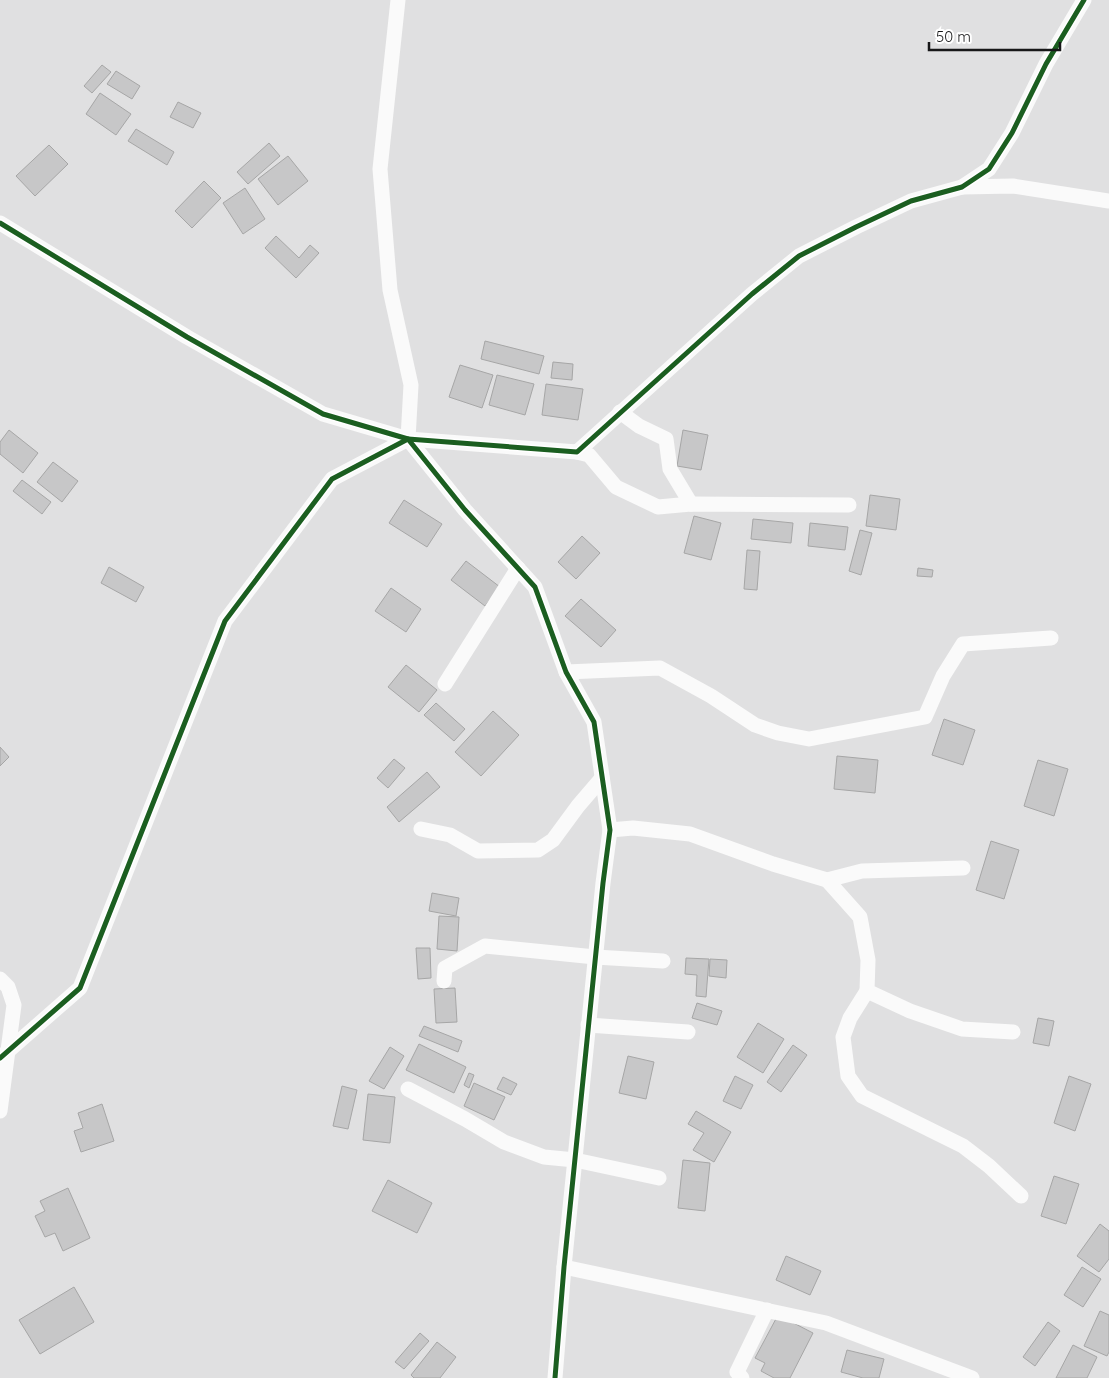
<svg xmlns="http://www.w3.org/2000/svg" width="1109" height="1378" viewBox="0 0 1109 1378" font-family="Quicksand,sans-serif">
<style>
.building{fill:#c7c7c8;stroke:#a6a6a6}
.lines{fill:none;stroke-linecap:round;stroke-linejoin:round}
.street{stroke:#fafafa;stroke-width:15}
.cycleway-casing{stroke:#fff;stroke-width:8}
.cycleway{stroke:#1b5e20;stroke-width:5}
</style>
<rect width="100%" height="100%" fill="#e0e0e1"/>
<!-- building -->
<g class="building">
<path d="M 102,65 L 111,72 L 92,93 L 84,86 Z"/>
<path d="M 116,71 L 140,86 L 132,99 L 107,84 Z"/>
<path d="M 100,93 L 131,114 L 116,135 L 86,114 Z"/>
<path d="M 178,102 L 201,113 L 193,128 L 170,117 Z"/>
<path d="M 136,129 L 174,152 L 167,165 L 128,141 Z"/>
<path d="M 269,143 L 280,156 L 248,184 L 237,172 Z"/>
<path d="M 49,145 L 68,164 L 35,196 L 16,176 Z"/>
<path d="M 288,156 L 308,181 L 278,205 L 258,179 Z"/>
<path d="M 204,181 L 221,198 L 192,228 L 175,211 Z"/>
<path d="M 245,188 L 265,219 L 243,234 L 223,203 Z"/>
<path d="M 276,236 L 299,258 L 310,245 L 319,253 L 296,278 L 265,248 Z"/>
<path d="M 485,341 L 544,356 L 539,374 L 481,359 Z"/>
<path d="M 553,362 L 573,364 L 572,380 L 551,378 Z"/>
<path d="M 460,365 L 493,375 L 482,408 L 449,397 Z"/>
<path d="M 497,375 L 534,384 L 525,415 L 489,405 Z"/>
<path d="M 546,384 L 583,389 L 578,420 L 542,415 Z"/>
<path d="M 9,430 L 38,453 L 23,473 L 0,454 L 0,442 Z"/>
<path d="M 683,430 L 708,435 L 701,470 L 677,466 Z"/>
<path d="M 53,462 L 78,481 L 62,502 L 37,482 Z"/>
<path d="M 22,480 L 51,502 L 42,514 L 13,491 Z"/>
<path d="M 870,495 L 900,499 L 896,530 L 866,526 Z"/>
<path d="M 404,500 L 442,524 L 427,547 L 389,523 Z"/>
<path d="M 694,516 L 721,523 L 711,560 L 684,553 Z"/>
<path d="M 753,519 L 793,523 L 791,543 L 751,539 Z"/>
<path d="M 810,523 L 848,527 L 845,550 L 808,546 Z"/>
<path d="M 860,530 L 872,533 L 861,575 L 849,571 Z"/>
<path d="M 582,536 L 600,553 L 576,579 L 558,562 Z"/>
<path d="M 747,550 L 760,551 L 757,590 L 744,589 Z"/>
<path d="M 466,561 L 500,587 L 485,606 L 451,580 Z"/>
<path d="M 109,567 L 144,587 L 136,602 L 101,583 Z"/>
<path d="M 918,568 L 933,570 L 932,577 L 917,576 Z"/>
<path d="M 391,588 L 421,609 L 406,632 L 375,611 Z"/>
<path d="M 581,599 L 616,630 L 601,647 L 565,616 Z"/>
<path d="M 406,665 L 437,690 L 419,712 L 388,687 Z"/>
<path d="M 436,703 L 465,729 L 454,741 L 424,715 Z"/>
<path d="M 493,711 L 519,735 L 481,776 L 455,752 Z"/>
<path d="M 944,719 L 975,730 L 963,765 L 932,755 Z"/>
<path d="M 0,747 L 9,757 L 0,766 Z"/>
<path d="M 837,756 L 878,760 L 875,793 L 834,789 Z"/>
<path d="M 394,759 L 405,768 L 388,788 L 377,778 Z"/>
<path d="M 1038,760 L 1068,769 L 1054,816 L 1024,806 Z"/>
<path d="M 427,772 L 440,787 L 399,822 L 387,807 Z"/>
<path d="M 991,841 L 1019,850 L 1004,899 L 976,890 Z"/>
<path d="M 432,893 L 459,898 L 456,916 L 429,911 Z"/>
<path d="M 439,916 L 459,917 L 457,951 L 437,949 Z"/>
<path d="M 416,948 L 430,948 L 431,978 L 418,979 Z"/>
<path d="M 686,958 L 709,959 L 706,997 L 696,996 L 697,975 L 685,974 Z"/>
<path d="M 710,959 L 727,960 L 726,978 L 709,976 Z"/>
<path d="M 455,988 L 457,1022 L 436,1023 L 434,989 Z"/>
<path d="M 697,1003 L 722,1011 L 717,1025 L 692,1018 Z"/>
<path d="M 1038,1018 L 1054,1021 L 1049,1046 L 1033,1043 Z"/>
<path d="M 758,1023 L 784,1039 L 763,1073 L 737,1057 Z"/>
<path d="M 424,1026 L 462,1041 L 458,1052 L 419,1036 Z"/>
<path d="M 419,1044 L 466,1067 L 454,1093 L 406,1070 Z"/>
<path d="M 793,1045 L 807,1055 L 781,1092 L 767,1082 Z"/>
<path d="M 390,1047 L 404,1056 L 384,1089 L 369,1081 Z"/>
<path d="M 628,1056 L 654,1062 L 646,1099 L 619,1093 Z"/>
<path d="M 469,1073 L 474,1075 L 469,1088 L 464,1085 Z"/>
<path d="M 735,1076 L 753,1085 L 741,1109 L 723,1101 Z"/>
<path d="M 1069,1076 L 1091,1084 L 1075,1131 L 1054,1123 Z"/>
<path d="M 503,1077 L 517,1084 L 511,1095 L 497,1089 Z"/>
<path d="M 474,1083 L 505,1097 L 494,1120 L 464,1106 Z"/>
<path d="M 342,1086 L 357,1090 L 348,1129 L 333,1126 Z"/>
<path d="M 368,1094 L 395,1097 L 390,1143 L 363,1140 Z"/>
<path d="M 102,1104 L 114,1141 L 81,1152 L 74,1131 L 83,1128 L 78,1113 Z"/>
<path d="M 696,1111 L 731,1132 L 714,1162 L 693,1150 L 704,1133 L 688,1124 Z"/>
<path d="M 683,1160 L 710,1163 L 705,1211 L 678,1208 Z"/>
<path d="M 1054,1176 L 1079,1184 L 1066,1224 L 1041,1216 Z"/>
<path d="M 388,1180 L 432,1203 L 417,1233 L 372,1211 Z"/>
<path d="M 68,1188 L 90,1238 L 63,1251 L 55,1233 L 45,1237 L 35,1216 L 45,1211 L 40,1201 Z"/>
<path d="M 1100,1224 L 1109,1231 L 1109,1259 L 1099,1272 L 1077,1256 Z"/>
<path d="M 786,1256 L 821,1271 L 810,1295 L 776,1280 Z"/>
<path d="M 1082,1267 L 1101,1279 L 1083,1307 L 1064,1295 Z"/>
<path d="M 74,1287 L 94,1322 L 40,1354 L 19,1320 Z"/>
<path d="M 1100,1311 L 1109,1315 L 1109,1352 L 1107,1356 L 1084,1346 Z"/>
<path d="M 778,1315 L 813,1333 L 790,1378 L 774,1378 L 761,1371 L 765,1363 L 755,1358 Z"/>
<path d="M 1048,1322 L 1060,1331 L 1035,1366 L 1023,1357 Z"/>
<path d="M 420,1333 L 429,1341 L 404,1369 L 395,1362 Z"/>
<path d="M 437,1342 L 456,1357 L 440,1378 L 414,1378 L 411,1375 Z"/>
<path d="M 1073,1345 L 1097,1357 L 1087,1378 L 1056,1378 Z"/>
<path d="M 847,1350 L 884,1359 L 879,1378 L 863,1378 L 841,1372 Z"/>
</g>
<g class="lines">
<!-- street -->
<g class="street">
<path d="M 398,0 L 380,169 L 390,290 L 411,385 L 408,439"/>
<path d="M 962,187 L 1013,186 L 1109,201"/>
<path d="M 0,223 L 187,337 L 323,414 L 408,439 L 465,510 L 535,587 L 566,672 L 594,722 L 610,830 L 603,883 L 564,1267 L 555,1378"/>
<path d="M 620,412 L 639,426 L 666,439 L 670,469 L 691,504"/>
<path d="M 577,452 L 589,455 L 616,487 L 658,507 L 691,504 L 849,505"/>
<path d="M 566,672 L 660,668 L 711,696 L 755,725 L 778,733 L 809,739 L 925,717 L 943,676 L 963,644 L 1051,638"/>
<path d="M 445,684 L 518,568"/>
<path d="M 421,829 L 450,835 L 478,851 L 538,850 L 553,840 L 578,806 L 602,778"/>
<path d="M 610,830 L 633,828 L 690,834 L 773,864 L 827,880 L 862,871 L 963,868"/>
<path d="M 827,880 L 860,917 L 868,960 L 867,991 L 910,1011 L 962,1029 L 1013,1032"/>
<path d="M 0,979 L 8,987 L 14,1005 L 0,1111"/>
<path d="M 444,981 L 445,968 L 485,946 L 595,957 L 663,961"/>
<path d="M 867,991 L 850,1018 L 843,1037 L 848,1076 L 862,1096 L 963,1146 L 989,1166 L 1021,1196"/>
<path d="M 588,1025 L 688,1032"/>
<path d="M 0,1058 L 80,988 L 225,621 L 332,479 L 408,439 L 577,452 L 752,294 L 799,256 L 856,227 L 911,201 L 962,187 L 989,169 L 1012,133 L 1046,64 L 1084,0"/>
<path d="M 408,1089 L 465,1119 L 504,1142 L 544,1157 L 575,1160 L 659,1178"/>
<path d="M 564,1267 L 826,1323 L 972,1378"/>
<path d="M 742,1378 L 737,1372 L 767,1310"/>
</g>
<defs>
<g id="cycleway">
<path d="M 0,223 L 187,337 L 323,414 L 408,439 L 465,510 L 535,587 L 566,672 L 594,722 L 610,830 L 603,883 L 564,1267 L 555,1378"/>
<path d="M 0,1058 L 80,988 L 225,621 L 332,479 L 408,439 L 577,452 L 752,294 L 799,256 L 856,227 L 911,201 L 962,187 L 989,169 L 1012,133 L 1046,64 L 1084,0"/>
</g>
</defs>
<!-- cycleway casing -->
<use href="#cycleway" class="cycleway-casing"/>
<!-- cycleway -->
<use href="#cycleway" class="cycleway"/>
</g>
<!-- scale -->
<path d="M929 42v8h131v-8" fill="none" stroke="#171718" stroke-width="2.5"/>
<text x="936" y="42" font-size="15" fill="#171718" stroke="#ffffff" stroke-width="4" paint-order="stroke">50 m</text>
</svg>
